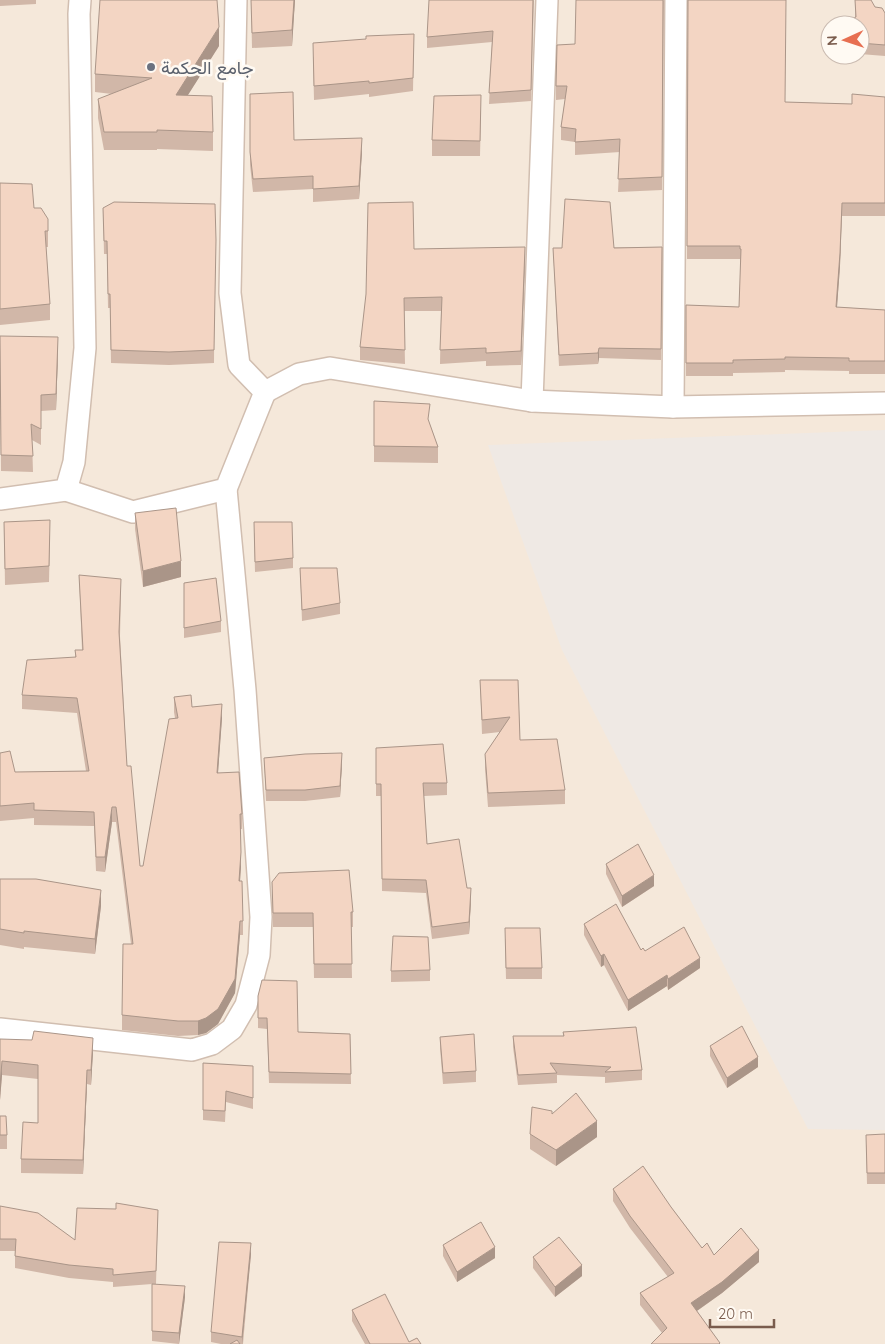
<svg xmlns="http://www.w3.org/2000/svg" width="885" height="1344" viewBox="0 0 885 1344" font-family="Quicksand,Vazirmatn,sans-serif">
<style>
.residential{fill:#f5e8da;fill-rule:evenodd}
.industrial{fill:#efe9e4}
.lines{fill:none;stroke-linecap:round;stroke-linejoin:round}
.minor-casing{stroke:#d1beb0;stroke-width:24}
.minor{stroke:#fff;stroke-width:21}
.wall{fill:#d1b7a8}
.shaded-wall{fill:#aa9588}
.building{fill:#f3d5c3;stroke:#aa9588}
.worship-dot{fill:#6b7280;stroke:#fffaf3;stroke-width:2}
.labels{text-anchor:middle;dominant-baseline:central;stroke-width:5;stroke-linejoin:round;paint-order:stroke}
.worship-label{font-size:18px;fill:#5b616d;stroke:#fffaf3;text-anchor:start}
</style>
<rect width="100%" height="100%" fill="#fdf6ec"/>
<!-- residential -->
<path class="residential" d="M 0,0 L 885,0 L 885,1344 L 0,1344 ZM 830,25 L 860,25 L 860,55 L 830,55 Z"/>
<!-- industrial -->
<path class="industrial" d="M 885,430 L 885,1130 L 808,1129 L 562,650 L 488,445 Z"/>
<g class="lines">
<defs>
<g id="minor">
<path d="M 265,392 L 299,374 L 330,368 L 532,401 L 673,407 L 885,403"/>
<path d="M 532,401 L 547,0"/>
<path d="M 673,407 L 676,0"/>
<path d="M 66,490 L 133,512 L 226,489 L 265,392 L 239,365 L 230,293 L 236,0"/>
<path d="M 0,499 L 66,490 L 74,462 L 85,348 L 79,14 L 80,0"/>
<path d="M 0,1029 L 192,1050 L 212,1044 L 232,1029 L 246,1005 L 259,955 L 261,917 L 245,690 L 226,489"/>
</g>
</defs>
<!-- minor casing -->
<use href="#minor" class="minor-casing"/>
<!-- minor -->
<use href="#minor" class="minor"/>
</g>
<!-- wall -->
<g class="wall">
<path d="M 0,0 L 36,0 L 36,4 L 0,6 Z"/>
<path d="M 251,0 L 295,0 L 292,46 L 252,48 Z"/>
<path d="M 534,0 L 531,101 L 489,104 L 492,42 L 427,48 L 427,37 Z"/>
<path d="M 664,0 L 662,190 L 618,192 L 620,152 L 575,155 L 575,142 L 561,140 L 561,127 L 565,99 L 556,100 L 556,86 L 575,44 Z"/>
<path d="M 688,0 L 785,102 L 852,104 L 885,97 L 885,216 L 842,216 L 840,266 L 837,307 L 885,310 L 885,374 L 849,374 L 849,371 L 785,370 L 785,372 L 733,373 L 733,376 L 686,376 L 686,305 L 739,307 L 741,262 L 740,262 L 740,259 L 687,259 Z"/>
<path d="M 855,0 L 875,7 L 885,13 L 885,56 L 860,54 L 860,25 L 846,25 L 846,21 L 855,17 Z"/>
<path d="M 414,34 L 413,91 L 369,97 L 369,94 L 314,100 L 313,57 L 366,39 Z"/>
<path d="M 219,46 L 187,96 L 213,132 L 213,151 L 157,149 L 157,150 L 104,150 L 98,118 L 98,99 L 112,94 L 95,92 L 95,74 Z"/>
<path d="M 250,94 L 294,140 L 362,151 L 359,199 L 313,202 L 313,189 L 253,192 L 250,165 Z"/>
<path d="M 481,111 L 480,156 L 432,156 L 432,140 Z"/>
<path d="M 0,183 L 34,208 L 48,231 L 48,247 L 46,247 L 50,304 L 50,320 L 0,325 Z"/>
<path d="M 215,204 L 214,363 L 169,365 L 111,363 L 110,308 L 108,308 L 107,254 L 104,254 L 103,208 Z"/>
<path d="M 662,247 L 661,360 L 599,358 L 598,364 L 559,366 L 553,248 Z"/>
<path d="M 414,249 L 525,260 L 521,365 L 486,366 L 486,361 L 440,364 L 441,311 L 404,311 L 405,364 L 360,360 L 360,347 Z"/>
<path d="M 0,336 L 58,353 L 56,410 L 41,411 L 41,445 L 32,440 L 33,472 L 1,471 Z"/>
<path d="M 429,422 L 438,447 L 438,463 L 374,462 L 374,446 Z"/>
<path d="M 135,513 L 181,577 L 143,587 L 135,529 Z"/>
<path d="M 4,522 L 50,536 L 49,582 L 5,585 Z"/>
<path d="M 254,533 L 293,558 L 293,568 L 255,572 Z"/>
<path d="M 300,568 L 340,603 L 340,614 L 302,621 Z"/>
<path d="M 79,575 L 121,593 L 120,636 L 127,766 L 140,866 L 143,866 L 175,718 L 174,712 L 174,697 L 192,707 L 222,718 L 218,772 L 242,814 L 242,829 L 240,829 L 241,866 L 240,881 L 243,921 L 243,935 L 240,935 L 235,993 L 218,1024 L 206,1033 L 198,1035 L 178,1036 L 122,1030 L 122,1015 L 131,944 L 116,822 L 112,822 L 105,872 L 96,871 L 94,826 L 34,825 L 34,818 L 0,821 L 0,753 L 15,772 L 86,771 L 77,713 L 22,709 L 22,695 L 75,657 L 75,650 L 82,650 Z"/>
<path d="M 184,583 L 221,621 L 221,632 L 184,638 Z"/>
<path d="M 480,680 L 518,680 L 520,740 L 565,790 L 565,804 L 488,807 L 485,769 L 485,754 L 500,732 L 482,734 Z"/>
<path d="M 376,748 L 447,783 L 447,795 L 424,796 L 427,844 L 467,888 L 471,900 L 469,934 L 432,939 L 426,893 L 382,891 L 381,796 L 376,796 Z"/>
<path d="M 264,758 L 342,764 L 340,797 L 305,801 L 266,801 Z"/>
<path d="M 606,864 L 654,886 L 622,907 L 606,874 Z"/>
<path d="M 0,879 L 101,906 L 95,954 L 24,947 L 24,949 L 0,945 Z"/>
<path d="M 272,882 L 353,912 L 353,927 L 351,927 L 352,978 L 314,978 L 313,927 L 273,927 Z"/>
<path d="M 584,924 L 641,950 L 700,968 L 668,990 L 667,986 L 628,1011 L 604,965 L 601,967 L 584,935 Z"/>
<path d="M 505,939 L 542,968 L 542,979 L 506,979 Z"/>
<path d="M 430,970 L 430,981 L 391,982 L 391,971 Z"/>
<path d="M 258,996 L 298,1032 L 350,1034 L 351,1084 L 269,1083 L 267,1029 L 258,1028 Z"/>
<path d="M 563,1032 L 642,1070 L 642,1080 L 605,1083 L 605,1077 L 557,1075 L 557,1083 L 518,1085 L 513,1047 L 513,1036 L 563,1036 Z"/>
<path d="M 440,1037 L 476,1071 L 476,1082 L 443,1084 L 440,1048 Z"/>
<path d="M 0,1039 L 93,1052 L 91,1085 L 87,1084 L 83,1174 L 21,1173 L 21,1159 L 38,1123 L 38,1079 L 2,1075 L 0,1100 Z"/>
<path d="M 710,1046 L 758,1067 L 727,1088 L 710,1056 Z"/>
<path d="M 203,1063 L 253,1066 L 253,1109 L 226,1102 L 225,1122 L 203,1120 Z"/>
<path d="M 552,1114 L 597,1137 L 556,1166 L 530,1149 L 530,1134 Z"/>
<path d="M 0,1116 L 7,1135 L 7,1149 L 0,1149 Z"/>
<path d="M 885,1134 L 885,1184 L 867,1184 L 866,1145 Z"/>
<path d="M 613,1189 L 671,1207 L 702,1248 L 714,1255 L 759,1262 L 722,1293 L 697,1311 L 720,1344 L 662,1333 L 640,1305 L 640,1293 L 668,1277 L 630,1228 L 613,1201 Z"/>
<path d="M 0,1206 L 75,1240 L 116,1209 L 158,1210 L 156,1284 L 153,1284 L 185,1297 L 179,1344 L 152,1341 L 152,1284 L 113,1287 L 113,1282 L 69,1278 L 15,1268 L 15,1251 L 0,1251 Z"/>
<path d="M 443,1245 L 495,1258 L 457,1282 L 443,1256 Z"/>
<path d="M 251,1254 L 243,1344 L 221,1344 L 211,1342 L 211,1332 Z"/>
<path d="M 533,1257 L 582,1276 L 555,1297 L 533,1268 Z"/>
<path d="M 352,1310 L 409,1342 L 421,1344 L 365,1344 L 352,1321 Z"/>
</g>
<!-- shaded-wall -->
<g class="shaded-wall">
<path d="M 294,0 L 295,0 L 292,46 L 292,30 Z"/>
<path d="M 219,27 L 219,46 L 176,114 L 176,95 Z"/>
<path d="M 362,138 L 362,151 L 359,199 L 359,186 Z"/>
<path d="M 842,203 L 840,266 L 836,320 L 836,307 Z"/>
<path d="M 525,247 L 525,260 L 521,365 L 521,351 Z"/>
<path d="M 58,337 L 58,353 L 56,410 L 56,394 Z"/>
<path d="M 599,348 L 599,358 L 598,364 L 598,353 Z"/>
<path d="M 181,561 L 181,577 L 143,587 L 143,571 Z"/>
<path d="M 222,704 L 222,718 L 217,787 L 217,773 Z"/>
<path d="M 342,753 L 342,764 L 340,797 L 340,786 Z"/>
<path d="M 112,807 L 112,822 L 105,872 L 105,857 Z"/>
<path d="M 241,852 L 241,866 L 239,895 L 239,881 Z"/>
<path d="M 654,875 L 654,886 L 622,907 L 622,896 Z"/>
<path d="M 471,888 L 471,900 L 469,934 L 469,922 Z"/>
<path d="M 101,890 L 101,906 L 95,954 L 95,939 Z"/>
<path d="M 240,921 L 240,935 L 235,993 L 218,1024 L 206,1033 L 198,1035 L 198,1021 Z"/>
<path d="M 604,954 L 604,965 L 601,967 L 601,956 Z"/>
<path d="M 700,958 L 700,968 L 668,990 L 668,979 Z"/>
<path d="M 667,975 L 667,986 L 628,1011 L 628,1000 Z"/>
<path d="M 93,1038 L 93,1052 L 91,1085 L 91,1070 Z"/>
<path d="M 758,1057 L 758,1067 L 727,1088 L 727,1078 Z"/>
<path d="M 2,1061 L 2,1075 L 0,1100 L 0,1086 Z"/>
<path d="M 87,1070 L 87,1084 L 83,1174 L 83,1160 Z"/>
<path d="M 597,1121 L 597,1137 L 556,1166 L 556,1150 Z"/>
<path d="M 251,1243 L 251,1254 L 242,1344 L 242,1337 Z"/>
<path d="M 495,1247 L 495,1258 L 457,1282 L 457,1272 Z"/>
<path d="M 759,1250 L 759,1262 L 722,1293 L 691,1315 L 691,1303 Z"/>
<path d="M 582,1265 L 582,1276 L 555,1297 L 555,1287 Z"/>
<path d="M 185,1286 L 185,1297 L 179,1344 L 179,1333 Z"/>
</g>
<!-- building -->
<g class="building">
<path d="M 100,0 L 217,0 L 219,27 L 176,95 L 212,96 L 213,132 L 157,130 L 157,132 L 104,132 L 98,99 L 152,78 L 95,74 Z"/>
<path d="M 251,0 L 294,0 L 292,30 L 252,33 Z"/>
<path d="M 429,0 L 533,0 L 531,90 L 489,93 L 493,31 L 427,37 Z"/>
<path d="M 576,0 L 663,0 L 662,177 L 618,179 L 620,139 L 575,142 L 576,129 L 561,127 L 567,86 L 556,86 L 557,45 L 575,44 Z"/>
<path d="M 688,0 L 786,0 L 785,102 L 852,104 L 852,94 L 885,97 L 885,203 L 842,203 L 840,253 L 836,307 L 885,310 L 885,361 L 849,361 L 849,358 L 785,357 L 785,359 L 733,360 L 733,363 L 686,363 L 686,305 L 739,307 L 741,249 L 740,249 L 740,246 L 687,246 Z"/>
<path d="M 855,0 L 871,0 L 875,7 L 882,8 L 885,13 L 885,45 L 860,43 L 860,25 L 848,25 L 846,21 L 856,17 Z"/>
<path d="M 414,34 L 413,78 L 369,83 L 369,81 L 314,86 L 313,43 L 366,39 L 366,36 Z"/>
<path d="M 293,92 L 294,140 L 362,138 L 359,186 L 313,189 L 313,176 L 253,179 L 250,152 L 250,94 Z"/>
<path d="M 481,95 L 480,141 L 432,140 L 434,96 Z"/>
<path d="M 0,183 L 32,184 L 34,208 L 41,208 L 48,219 L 48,231 L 45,231 L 50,304 L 0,309 Z"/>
<path d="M 565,199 L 610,202 L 614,248 L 662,247 L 661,349 L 599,348 L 598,353 L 559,355 L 553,248 L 562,248 Z"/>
<path d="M 114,202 L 215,204 L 216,240 L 214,350 L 169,352 L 111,350 L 110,294 L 108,294 L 107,241 L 104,241 L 103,208 Z"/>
<path d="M 413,202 L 414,249 L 525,247 L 521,351 L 486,353 L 486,348 L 440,350 L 442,297 L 404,298 L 405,350 L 360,347 L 366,294 L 368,203 Z"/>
<path d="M 0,336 L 58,337 L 56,394 L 41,395 L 41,429 L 31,424 L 33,456 L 1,455 Z"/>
<path d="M 374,401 L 430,404 L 428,419 L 438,447 L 374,446 Z"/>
<path d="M 176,508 L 181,561 L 143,571 L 135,513 Z"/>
<path d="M 50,520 L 49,566 L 5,569 L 4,522 Z"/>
<path d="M 254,522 L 292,522 L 293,558 L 255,562 Z"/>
<path d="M 300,568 L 337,568 L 340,603 L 302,610 Z"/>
<path d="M 79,575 L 121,579 L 119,632 L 127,766 L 131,766 L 140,866 L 143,866 L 169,719 L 178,718 L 174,697 L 191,695 L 192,707 L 222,704 L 217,773 L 239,772 L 242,814 L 240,814 L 241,852 L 239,881 L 242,881 L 243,921 L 240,921 L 235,979 L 218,1009 L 206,1018 L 198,1021 L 178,1021 L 122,1015 L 123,944 L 133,944 L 116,807 L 112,807 L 105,857 L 96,857 L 94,812 L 34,810 L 34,803 L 0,806 L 0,753 L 10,751 L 15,772 L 89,771 L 77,698 L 22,695 L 27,660 L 76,657 L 75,650 L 83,650 Z"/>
<path d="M 216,578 L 221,621 L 184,628 L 184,583 Z"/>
<path d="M 480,680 L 518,680 L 520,740 L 557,739 L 565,790 L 488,793 L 485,754 L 510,717 L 482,720 Z"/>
<path d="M 443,744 L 447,783 L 423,783 L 427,844 L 459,839 L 467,888 L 471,888 L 469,922 L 432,927 L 426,880 L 382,879 L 381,784 L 376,784 L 376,748 Z"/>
<path d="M 342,753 L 340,786 L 305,790 L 266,790 L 264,758 L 305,754 Z"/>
<path d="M 638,844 L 654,875 L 622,896 L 606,864 Z"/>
<path d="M 349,870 L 353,912 L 351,912 L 352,964 L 314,964 L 313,913 L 273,913 L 272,882 L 279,873 Z"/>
<path d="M 0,879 L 36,879 L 101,890 L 95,939 L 24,931 L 24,933 L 0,929 Z"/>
<path d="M 616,904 L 641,950 L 643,948 L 645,951 L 684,927 L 700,958 L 668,979 L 667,975 L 628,1000 L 604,954 L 601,956 L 584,924 Z"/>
<path d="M 505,928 L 540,928 L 542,968 L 506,968 Z"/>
<path d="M 393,936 L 428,937 L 430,970 L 391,971 Z"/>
<path d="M 262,980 L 297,981 L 298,1032 L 350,1034 L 351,1074 L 269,1072 L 267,1018 L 258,1018 L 258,996 Z"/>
<path d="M 742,1026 L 758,1057 L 727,1078 L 710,1046 Z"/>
<path d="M 636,1027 L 642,1070 L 605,1072 L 611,1067 L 550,1063 L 557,1073 L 518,1075 L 513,1036 L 564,1036 L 563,1032 Z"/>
<path d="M 34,1031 L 93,1038 L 91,1070 L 87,1070 L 83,1160 L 21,1159 L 23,1122 L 38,1123 L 38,1065 L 2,1061 L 0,1086 L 0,1039 L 32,1040 Z"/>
<path d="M 474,1034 L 476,1071 L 443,1073 L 440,1037 Z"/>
<path d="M 203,1063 L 253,1066 L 253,1098 L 226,1091 L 225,1111 L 203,1110 Z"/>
<path d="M 576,1093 L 597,1121 L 556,1150 L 530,1134 L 532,1107 L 552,1111 L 552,1114 Z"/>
<path d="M 0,1116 L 6,1116 L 7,1135 L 0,1135 Z"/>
<path d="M 885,1134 L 885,1173 L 867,1173 L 866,1135 Z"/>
<path d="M 643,1166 L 671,1207 L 702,1248 L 707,1243 L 714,1255 L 741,1228 L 759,1250 L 722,1282 L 691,1303 L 720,1343 L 719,1344 L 651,1344 L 667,1328 L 640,1293 L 674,1273 L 630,1216 L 613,1189 Z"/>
<path d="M 116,1203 L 158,1210 L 156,1271 L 113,1275 L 113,1269 L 69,1265 L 15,1256 L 16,1239 L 0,1239 L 0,1206 L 38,1213 L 75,1240 L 77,1208 L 116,1209 Z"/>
<path d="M 481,1222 L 495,1247 L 457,1272 L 443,1245 Z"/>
<path d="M 559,1237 L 582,1265 L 555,1287 L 533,1257 Z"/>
<path d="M 219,1242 L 251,1243 L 242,1337 L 211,1332 Z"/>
<path d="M 152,1284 L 185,1286 L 179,1333 L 152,1331 Z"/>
<path d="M 385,1294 L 409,1342 L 417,1338 L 421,1344 L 370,1344 L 352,1310 Z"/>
<path d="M 237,1340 L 240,1344 L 230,1344 Z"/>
</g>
<!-- markers -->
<circle class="worship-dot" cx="151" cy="67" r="5"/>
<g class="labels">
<!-- worship labels -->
<g class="worship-label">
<text x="161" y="67">جامع الحكمة</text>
</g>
</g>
<!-- north arrow -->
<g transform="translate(845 40) rotate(267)"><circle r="24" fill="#fffaf3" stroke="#cabbb1"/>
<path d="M0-4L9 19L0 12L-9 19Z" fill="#e76f51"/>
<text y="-8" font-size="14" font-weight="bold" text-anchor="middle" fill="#7a5c4d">N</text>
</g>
<!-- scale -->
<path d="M710 1319v8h64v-8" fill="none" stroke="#7a5c4d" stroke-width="2.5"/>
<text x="718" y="1319" font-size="15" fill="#7a5c4d" stroke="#fffaf3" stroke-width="4" paint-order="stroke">20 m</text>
</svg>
